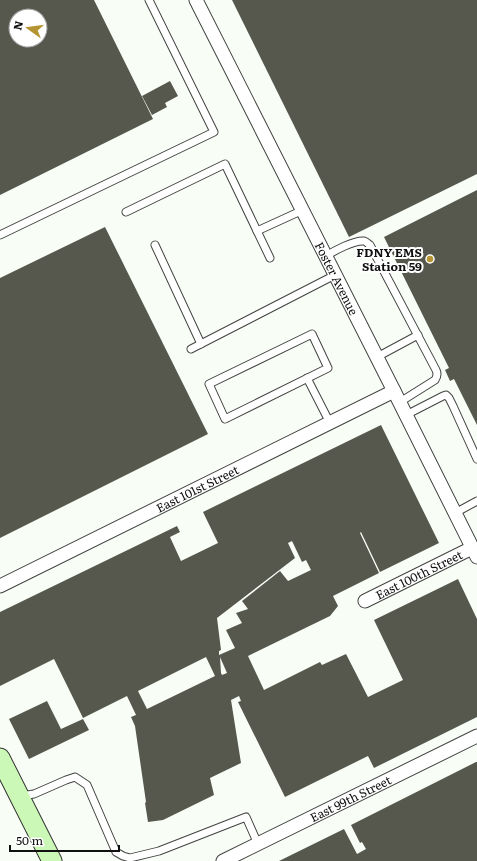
<svg xmlns="http://www.w3.org/2000/svg" width="477" height="861" viewBox="0 0 477 861" font-family="Literata,serif">
<style>
.building{fill:#56584e;fill-rule:evenodd}
.lines{fill:none;stroke-linecap:round;stroke-linejoin:round}
.lane-casing{stroke:#434343;stroke-width:9}
.street-casing{stroke:#434343;stroke-width:15}
.secondary-casing{stroke:#323232;stroke-width:21}
.lane{stroke:#fff;stroke-width:7}
.street{stroke:#fff;stroke-width:13}
.secondary{stroke:#cbf8b6;stroke-width:19}
.poi-dot{fill:#b59434;stroke:#fff;stroke-width:1.5}
.labels{text-anchor:middle;dominant-baseline:central;stroke-width:4;stroke-linejoin:round;paint-order:stroke}
.poi-label{font-size:12px;font-weight:bold;fill:#101010;stroke:#fff;text-anchor:end}
.street-label{font-size:12px;fill:#101010;stroke:#fff}
</style>
<rect width="100%" height="100%" fill="#f8fef5"/>
<!-- building -->
<g class="building">
<path d="M 0,0 L 94,0 L 153,119 L 0,195 ZM 16,16 L 40,16 L 40,40 L 16,40 Z"/>
<path d="M 232,0 L 477,0 L 477,174 L 349,237 Z"/>
<path d="M 170,81 L 178,96 L 165,103 L 167,107 L 152,115 L 142,96 Z"/>
<path d="M 477,190 L 477,425 L 454,379 L 450,381 L 445,370 L 449,368 L 384,237 Z"/>
<path d="M 105,227 L 208,434 L 0,538 L 0,278 Z"/>
<path d="M 381,425 L 439,543 L 380,572 L 361,532 L 360,533 L 379,573 L 333,596 L 338,606 L 330,616 L 248,656 L 264,690 L 320,662 L 322,665 L 346,654 L 368,697 L 403,680 L 374,620 L 458,579 L 477,619 L 477,717 L 374,768 L 368,756 L 285,797 L 238,702 L 241,701 L 239,696 L 231,700 L 241,763 L 210,778 L 214,795 L 163,820 L 148,822 L 145,803 L 146,802 L 135,726 L 131,717 L 136,715 L 127,696 L 83,718 L 54,659 L 0,686 L 0,612 L 177,526 L 180,532 L 170,537 L 181,561 L 218,543 L 203,512 ZM 292,541 L 302,562 L 306,560 L 311,570 L 288,581 L 280,571 L 242,601 L 248,609 L 236,613 L 242,623 L 226,630 L 235,648 L 219,655 L 219,651 L 221,650 L 217,618 L 295,558 L 288,543 ZM 206,657 L 215,676 L 147,709 L 138,691 ZM 220,657 L 227,673 L 222,675 L 221,673 Z"/>
<path d="M 47,701 L 61,729 L 83,719 L 89,730 L 29,759 L 9,719 Z"/>
<path d="M 476,762 L 477,762 L 477,861 L 279,861 L 344,829 L 357,854 L 366,849 L 362,842 L 360,843 L 351,825 Z"/>
</g>
<g class="lines">
<defs>
<g id="lane">
<path d="M 126,212 L 225,164 L 270,258"/>
<path d="M 257,231 L 303,210"/>
<path d="M 0,235 L 214,132 L 149,0"/>
<path d="M 155,245 L 201,344"/>
<path d="M 326,256 C 334,251 354,240 364,241 C 367,242 367,243 370,245 L 436,370 C 438,374 437,377 435,380 L 400,402"/>
<path d="M 312,334 L 328,368 L 225,419 L 209,384 Z"/>
<path d="M 191,349 L 335,275"/>
<path d="M 377,357 L 418,335"/>
<path d="M 307,378 L 330,423"/>
<path d="M 406,415 L 443,396 L 446,395 L 449,398 L 453,406 L 477,459"/>
<path d="M 455,513 L 477,501"/>
<path d="M 21,796 L 34,794 L 66,780 L 75,777 L 87,785 L 116,852 L 123,856 L 130,858 L 159,851 L 246,817 L 258,844"/>
</g>
<g id="street">
<path id="s1" d="M 196,0 L 394,391 L 477,557"/>
<path id="s2" d="M 0,586 L 394,391"/>
<path id="s3" d="M 365,601 L 472,548"/>
<path id="s4" d="M 223,861 L 477,736"/>
</g>
<path id="secondary" d="M 0,758 L 52,861"/>
</defs>
<!-- lane casing -->
<use href="#lane" class="lane-casing"/>
<!-- street casing -->
<use href="#street" class="street-casing"/>
<!-- secondary casing -->
<use href="#secondary" class="secondary-casing"/>
<!-- lane -->
<use href="#lane" class="lane"/>
<!-- street -->
<use href="#street" class="street"/>
<!-- secondary -->
<use href="#secondary" class="secondary"/>
</g>
<!-- markers -->
<circle class="poi-dot" cx="430" cy="259" r="4"/>
<g class="labels">
<!-- poi labels -->
<g class="poi-label">
<text x="422" y="252">FDNY EMS<tspan x="422" dy="14">Station 59</tspan></text>
</g>
<!-- street labels -->
<g class="street-label">
<text stroke="none"><textPath href="#s1" startOffset="312">Foster Avenue</textPath></text>
<text stroke="none"><textPath href="#s2" startOffset="220">East 101st Street</textPath></text>
<text stroke="none"><textPath href="#s3" startOffset="60">East 100th Street</textPath></text>
<text stroke="none"><textPath href="#s4" startOffset="142">East 99th Street</textPath></text>
</g>
</g>
<!-- north arrow -->
<g transform="translate(28 28) rotate(284)"><circle r="19" fill="#ffffff" stroke="#9f9f9f"/>
<path d="M0-3L7 15L0 10L-7 15Z" fill="#b59434"/>
<text y="-6" font-size="11" font-weight="bold" text-anchor="middle" fill="#101010">N</text>
</g>
<!-- scale -->
<path d="M10 845v6h109v-6" fill="none" stroke="#101010" stroke-width="2"/>
<text x="16" y="845" font-size="12" fill="#101010" stroke="#ffffff" stroke-width="3" paint-order="stroke">50 m</text>
</svg>
